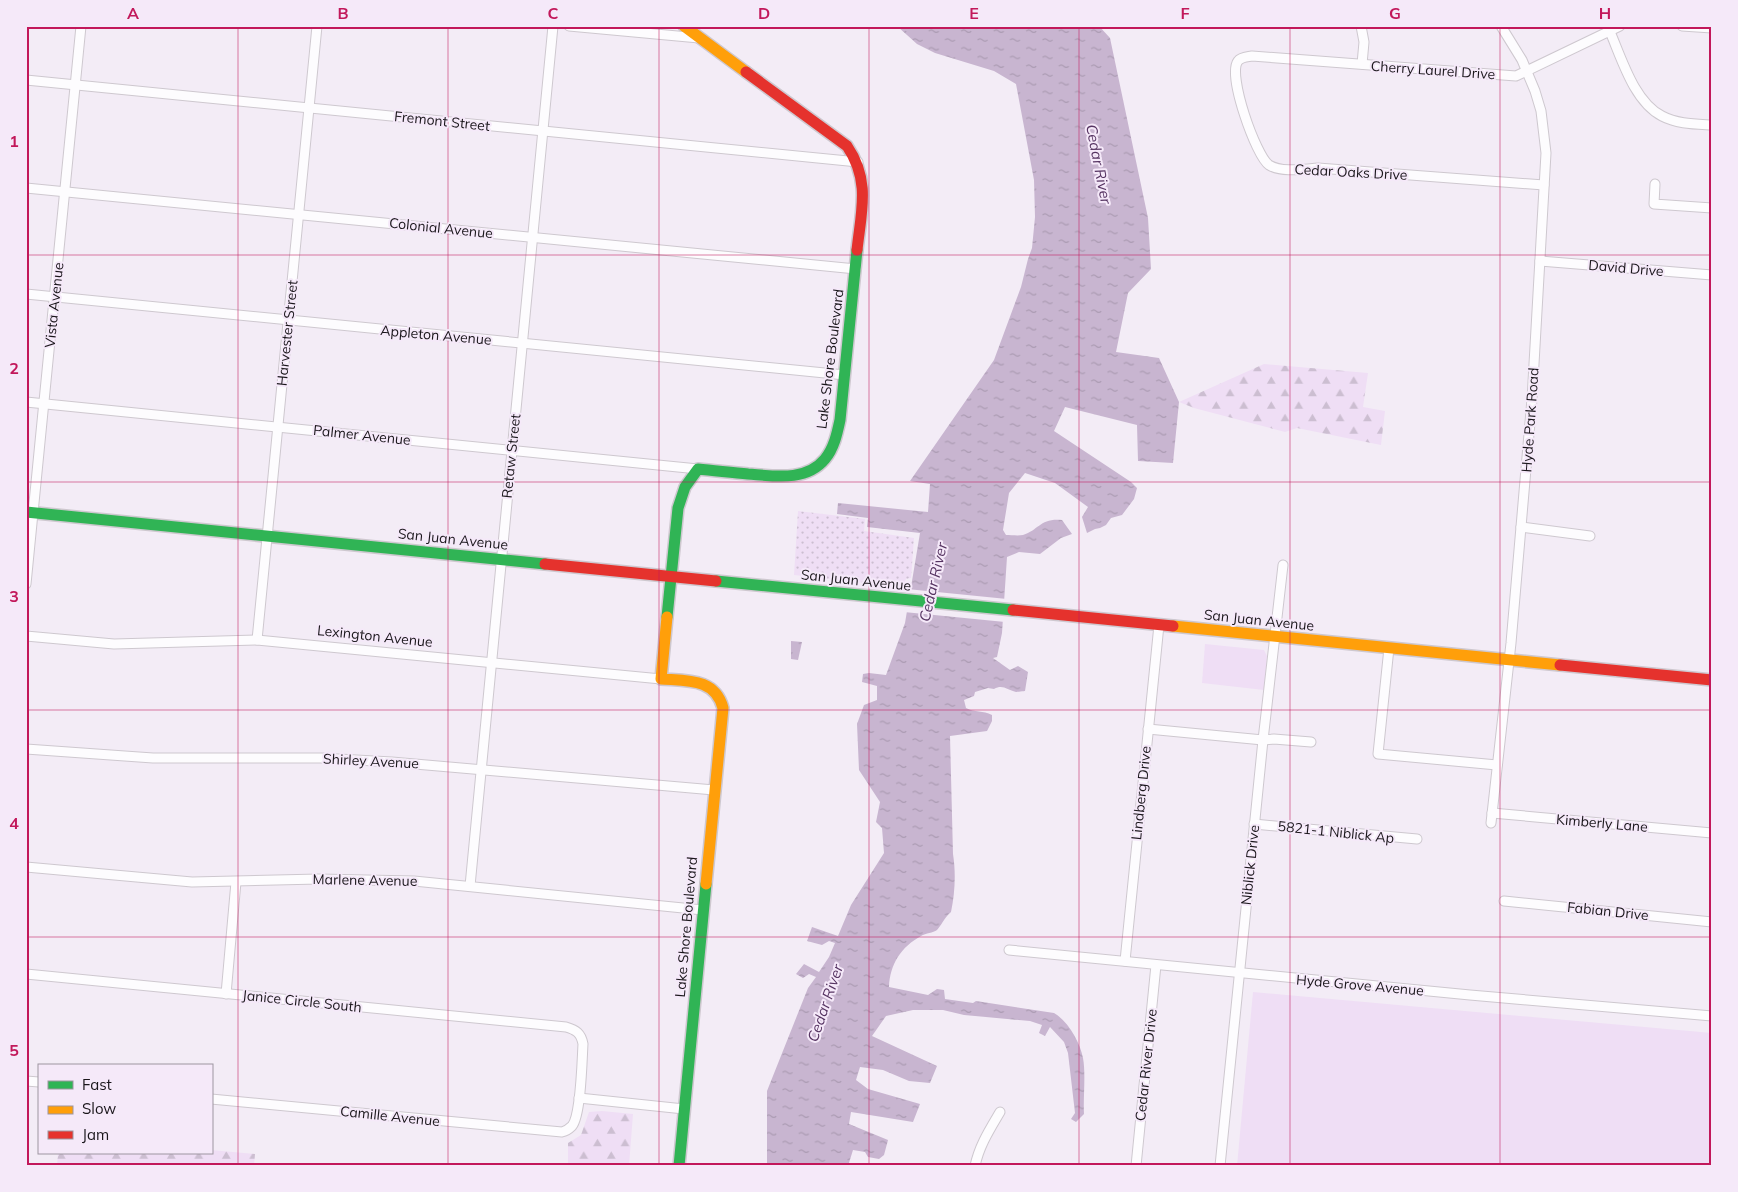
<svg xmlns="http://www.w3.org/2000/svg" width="1738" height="1192" viewBox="0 0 1738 1192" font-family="Mulish,sans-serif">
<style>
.grass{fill:#efdef5}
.forest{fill:url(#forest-firs)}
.park{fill:url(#park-dots)}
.water{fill:url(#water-ripples)}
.pier{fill:#f3ecf6}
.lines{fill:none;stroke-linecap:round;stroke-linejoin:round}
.street-casing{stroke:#cec8cf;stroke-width:11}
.fast-casing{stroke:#cec8cf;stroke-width:14}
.slow-casing{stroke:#cec8cf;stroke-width:14}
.jam-casing{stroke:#cec8cf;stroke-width:14}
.street{stroke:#fdfcfe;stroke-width:9}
.fast{stroke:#30b455;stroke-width:11}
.slow{stroke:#ff9f0a;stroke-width:11}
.jam{stroke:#e5322d;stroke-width:11}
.grid{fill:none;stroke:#c2185b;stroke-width:1;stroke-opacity:0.55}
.labels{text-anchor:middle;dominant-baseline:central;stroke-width:4;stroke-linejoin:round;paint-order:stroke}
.street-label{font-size:14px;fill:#1a161b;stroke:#f5e9f9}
.water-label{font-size:15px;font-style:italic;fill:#553361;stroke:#f5e9f9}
.neatline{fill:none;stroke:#c2185b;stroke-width:2}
.grid-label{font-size:16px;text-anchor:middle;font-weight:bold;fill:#c2185b}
</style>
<defs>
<pattern id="forest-firs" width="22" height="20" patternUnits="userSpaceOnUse" patternTransform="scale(1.25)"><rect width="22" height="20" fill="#efdef5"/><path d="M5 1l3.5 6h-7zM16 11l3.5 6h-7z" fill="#ccbed1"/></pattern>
<pattern id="park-dots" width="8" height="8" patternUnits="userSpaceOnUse" patternTransform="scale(1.25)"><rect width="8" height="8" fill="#efdef5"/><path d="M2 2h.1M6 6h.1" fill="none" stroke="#ccbed1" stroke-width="1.8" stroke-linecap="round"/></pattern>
<pattern id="water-ripples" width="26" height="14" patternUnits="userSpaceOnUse" patternTransform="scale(1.25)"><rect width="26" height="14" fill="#c8b5d0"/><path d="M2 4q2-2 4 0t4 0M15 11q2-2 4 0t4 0" fill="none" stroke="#ab9bb2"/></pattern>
</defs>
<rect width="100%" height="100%" fill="#f3ecf6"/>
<!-- grass -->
<g class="grass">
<path d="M 1205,644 L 1264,650 L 1267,656 L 1264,690 L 1202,683 Z"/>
<path d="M 1253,992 L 1712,1033 L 1712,1166 L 1237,1166 Z"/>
</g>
<!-- forest -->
<g class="forest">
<path d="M 1264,364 L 1368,373 L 1363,407 L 1385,411 L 1381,445 L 1297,428 L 1285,432 L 1194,408 L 1179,402 Z"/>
<path d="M 602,1111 L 633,1114 L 629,1166 L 568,1166 L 568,1143 L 581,1135 L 589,1112 Z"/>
<path d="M 211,1150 L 255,1154 L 254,1166 L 57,1166 L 58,1153 L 211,1153 Z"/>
</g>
<!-- park -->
<path class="park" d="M 798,511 L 865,519 L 864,531 L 914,538 L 911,578 L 906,579 L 902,587 L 794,575 Z"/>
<!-- water -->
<g class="water">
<path d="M 897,26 L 1099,26 L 1110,38 L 1148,218 L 1151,269 L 1128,293 L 1116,352 L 1159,358 L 1179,402 L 1173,463 L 1138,461 L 1137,425 L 1065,407 L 1054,431 L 1131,482 L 1137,488 L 1134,499 L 1122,515 L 1111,518 L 1106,525 L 1100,528 L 1095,529 L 1087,533 L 1082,517 L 1088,507 L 1055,483 L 1025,473 L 1009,493 L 1003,530 L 1006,535 C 1011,535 1018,536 1023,535 C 1039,530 1040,518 1062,520 L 1072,534 L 1061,538 L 1040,554 L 1019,552 L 1007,557 L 1002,633 L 997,657 L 993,658 L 1010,670 L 1018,666 L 1028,672 L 1025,691 C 1025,691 1016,692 1016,692 C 1007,690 1003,684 994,689 L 988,688 L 975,692 L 974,696 L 964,700 L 966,708 C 975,713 983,710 992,715 L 992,721 L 987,731 L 950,736 L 953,854 C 956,873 955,893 951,912 C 944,918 941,926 937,930 C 933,933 926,933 921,936 C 901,947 890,964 889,987 L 928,995 L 937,989 L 944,990 L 945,999 L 973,1003 L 976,1001 L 1054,1013 C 1068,1021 1080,1042 1083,1058 C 1086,1074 1083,1098 1084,1114 L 1076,1122 L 1071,1119 L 1075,1113 L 1068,1053 L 1064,1042 L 1050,1027 L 1045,1036 L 1039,1033 L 1042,1025 L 1030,1021 L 964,1015 L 943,1010 L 913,1010 L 886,1016 L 872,1036 L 937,1066 L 930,1083 L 909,1081 L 883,1070 L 860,1067 L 856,1080 L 868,1089 L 920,1104 L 913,1122 L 851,1112 L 849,1124 L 888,1140 L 884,1155 L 879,1159 L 868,1157 L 865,1152 L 853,1150 L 848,1166 L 767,1166 L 767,1091 L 808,988 L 816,977 L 809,974 L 803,978 L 796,974 L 804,964 L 819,972 L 829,957 L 835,943 L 829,941 L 822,945 L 807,941 L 812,927 L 838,936 L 851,905 L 884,853 L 882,828 L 876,822 L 880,802 L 859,770 L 857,724 L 864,705 L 877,700 L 877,686 L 862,682 L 863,674 L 869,673 L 886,675 L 905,623 L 920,533 L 867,527 L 868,518 L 837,514 L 838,503 L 928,512 L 930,484 L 910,481 L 994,360 L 1021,287 L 1028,259 L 1032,248 L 1035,217 L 1034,180 L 1016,84 L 994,71 L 935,53 L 917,44 Z"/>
<path d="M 791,641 L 802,642 L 798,660 L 791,659 Z"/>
</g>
<!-- pier -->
<path class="pier" d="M 907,589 L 1007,599 L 1005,622 L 904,612 Z"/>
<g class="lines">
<defs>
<g id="street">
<path d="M 569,26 L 699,38"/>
<path d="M 1361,26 L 1364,42 L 1362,64"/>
<path d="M 1682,26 L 1712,28"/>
<path d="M 1608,27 C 1621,56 1633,101 1662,116 C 1677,124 1695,124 1712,125"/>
<path d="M 26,80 L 858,162"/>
<path d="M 1655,184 L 1654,204 L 1712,208"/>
<path d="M 1544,185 L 1318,168 C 1304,169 1282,173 1269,165 C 1256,156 1227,75 1238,61 C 1241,57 1247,57 1252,56 L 1516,76 L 1620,26"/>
<path d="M 26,188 L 856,269"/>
<path d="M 1540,261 L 1712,275"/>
<path d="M 26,294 L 845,375"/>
<path d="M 26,402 L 698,469"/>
<path d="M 1521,527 L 1590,536"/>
<path d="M 26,584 L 81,26"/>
<path d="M 26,636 L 114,644 L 257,640 L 661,679"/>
<path d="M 257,640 L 317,26"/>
<path d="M 1389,648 L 1378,754 L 1497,765"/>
<path d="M 1148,729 L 1263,740 L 1274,739 L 1311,742"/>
<path d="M 26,749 L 153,758 L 321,758 L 392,762 L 714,790"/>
<path d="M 1492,813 L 1712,833"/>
<path d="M 1491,823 L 1511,643 L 1532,399 L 1546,153 L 1541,111 L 1535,91 L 1522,60 L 1501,26"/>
<path d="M 1254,824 L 1417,839"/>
<path d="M 26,867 L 192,882 L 319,879 L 414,881 L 703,910"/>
<path d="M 470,886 L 553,26"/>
<path d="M 1504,901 L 1712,922"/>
<path d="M 1009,950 L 1470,995 L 1712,1016"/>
<path d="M 1125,961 L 1159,625"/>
<path d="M 26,974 L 566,1027 C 576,1030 581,1033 583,1044 C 582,1060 581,1115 572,1126 C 569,1129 566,1131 562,1132 L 211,1099"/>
<path d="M 226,994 L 236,882"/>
<path d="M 26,1081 L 39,1082"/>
<path d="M 579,1098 L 684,1109"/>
<path d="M 975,1166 C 979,1146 990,1129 1000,1112"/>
<path d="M 1136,1166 L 1156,965"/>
<path d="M 1220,1166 L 1263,740 L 1283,565"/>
</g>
<g id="fast">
<path d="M 26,512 L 545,564"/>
<path d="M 716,581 L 1013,610"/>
<path d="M 667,617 L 678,508 L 685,487 L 698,469 C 715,471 732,472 748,474 C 774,476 806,482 825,459 C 834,448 837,434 840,420 L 857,250"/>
<path d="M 679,1166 L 706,884"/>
</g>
<g id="slow">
<path d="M 684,26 L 746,72"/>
<path d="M 667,617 L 661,679 C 687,681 715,678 723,708 L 706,884"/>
<path d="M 1173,626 L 1560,665"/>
</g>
<g id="jam">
<path d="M 746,72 L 847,146 C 871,181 861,212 857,250"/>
<path d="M 545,564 L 716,581"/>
<path d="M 1013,610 L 1173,626"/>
<path d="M 1560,665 L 1712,680"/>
</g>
</defs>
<!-- street casing -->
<use href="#street" class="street-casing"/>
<!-- fast casing -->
<use href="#fast" class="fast-casing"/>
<!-- slow casing -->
<use href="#slow" class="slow-casing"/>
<!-- jam casing -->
<use href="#jam" class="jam-casing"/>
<!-- street -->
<use href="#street" class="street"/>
<!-- fast -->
<use href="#fast" class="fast"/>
<!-- slow -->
<use href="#slow" class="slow"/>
<!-- jam -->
<use href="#jam" class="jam"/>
</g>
<!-- grid -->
<path class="grid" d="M 238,26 L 238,1166M 448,26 L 448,1166M 659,26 L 659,1166M 869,26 L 869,1166M 1079,26 L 1079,1166M 1290,26 L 1290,1166M 1500,26 L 1500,1166M 26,255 L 1712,255M 26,482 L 1712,482M 26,710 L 1712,710M 26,937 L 1712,937"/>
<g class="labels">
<!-- street labels -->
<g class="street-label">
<text transform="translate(1433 70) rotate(4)">Cherry Laurel Drive</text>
<text transform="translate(442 121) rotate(6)">Fremont Street</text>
<text transform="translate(1351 172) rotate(3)">Cedar Oaks Drive</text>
<text transform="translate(441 228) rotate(6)">Colonial Avenue</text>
<text transform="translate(1626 268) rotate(5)">David Drive</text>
<text transform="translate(54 305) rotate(-84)">Vista Avenue</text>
<text transform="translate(287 333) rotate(-84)">Harvester Street</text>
<text transform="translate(436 335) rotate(5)">Appleton Avenue</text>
<text transform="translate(830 359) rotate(-83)">Lake Shore Boulevard</text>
<text transform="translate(1530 420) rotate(-86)">Hyde Park Road</text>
<text transform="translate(362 435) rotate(6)">Palmer Avenue</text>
<text transform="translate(511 456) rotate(-84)">Retaw Street</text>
<text transform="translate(453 539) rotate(6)">San Juan Avenue</text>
<text transform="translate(856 580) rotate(6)">San Juan Avenue</text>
<text transform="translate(1259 620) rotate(6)">San Juan Avenue</text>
<text transform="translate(375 636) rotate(6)">Lexington Avenue</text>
<text transform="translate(371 761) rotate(3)">Shirley Avenue</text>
<text transform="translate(1141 793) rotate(-84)">Lindberg Drive</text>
<text transform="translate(1602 823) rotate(5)">Kimberly Lane</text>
<text transform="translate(1336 832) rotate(6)">5821-1 Niblick Ap</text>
<text transform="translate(1250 865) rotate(-84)">Niblick Drive</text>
<text transform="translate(365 880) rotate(1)">Marlene Avenue</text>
<text transform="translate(1608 911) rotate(6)">Fabian Drive</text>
<text transform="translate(686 927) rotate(-85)">Lake Shore Boulevard</text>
<text transform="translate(1360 985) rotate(5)">Hyde Grove Avenue</text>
<text transform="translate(302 1001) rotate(6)">Janice Circle South</text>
<text transform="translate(1146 1065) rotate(-84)">Cedar River Drive</text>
<text transform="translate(390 1116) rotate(6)">Camille Avenue</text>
</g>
<!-- water labels -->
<g class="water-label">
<text transform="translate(1099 164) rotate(79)">Cedar River</text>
<text transform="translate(933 582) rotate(-77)">Cedar River</text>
<text transform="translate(825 1003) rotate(-71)">Cedar River</text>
</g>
</g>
<!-- border -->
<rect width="1738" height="1192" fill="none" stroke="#f5e9f9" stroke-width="55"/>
<!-- legend -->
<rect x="38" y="1064" width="175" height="90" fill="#f5e9f9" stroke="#9d95a0"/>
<rect x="48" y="1081" width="25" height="8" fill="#30b455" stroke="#9d95a0"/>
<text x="82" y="1090" font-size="15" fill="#1a161b">Fast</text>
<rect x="48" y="1106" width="25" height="8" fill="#ff9f0a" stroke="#9d95a0"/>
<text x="82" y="1114" font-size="15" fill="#1a161b">Slow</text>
<rect x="48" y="1131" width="25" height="8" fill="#e5322d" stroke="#9d95a0"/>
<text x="82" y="1140" font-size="15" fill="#1a161b">Jam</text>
<rect x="28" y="28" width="1682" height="1136" class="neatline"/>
<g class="grid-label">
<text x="133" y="19">A</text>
<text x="343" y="19">B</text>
<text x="553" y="19">C</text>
<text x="764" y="19">D</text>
<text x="974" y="19">E</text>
<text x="1185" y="19">F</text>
<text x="1395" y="19">G</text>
<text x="1605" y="19">H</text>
<text x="14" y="147">1</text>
<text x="14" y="374">2</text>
<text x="14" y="602">3</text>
<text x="14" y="829">4</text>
<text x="14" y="1056">5</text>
</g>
</svg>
